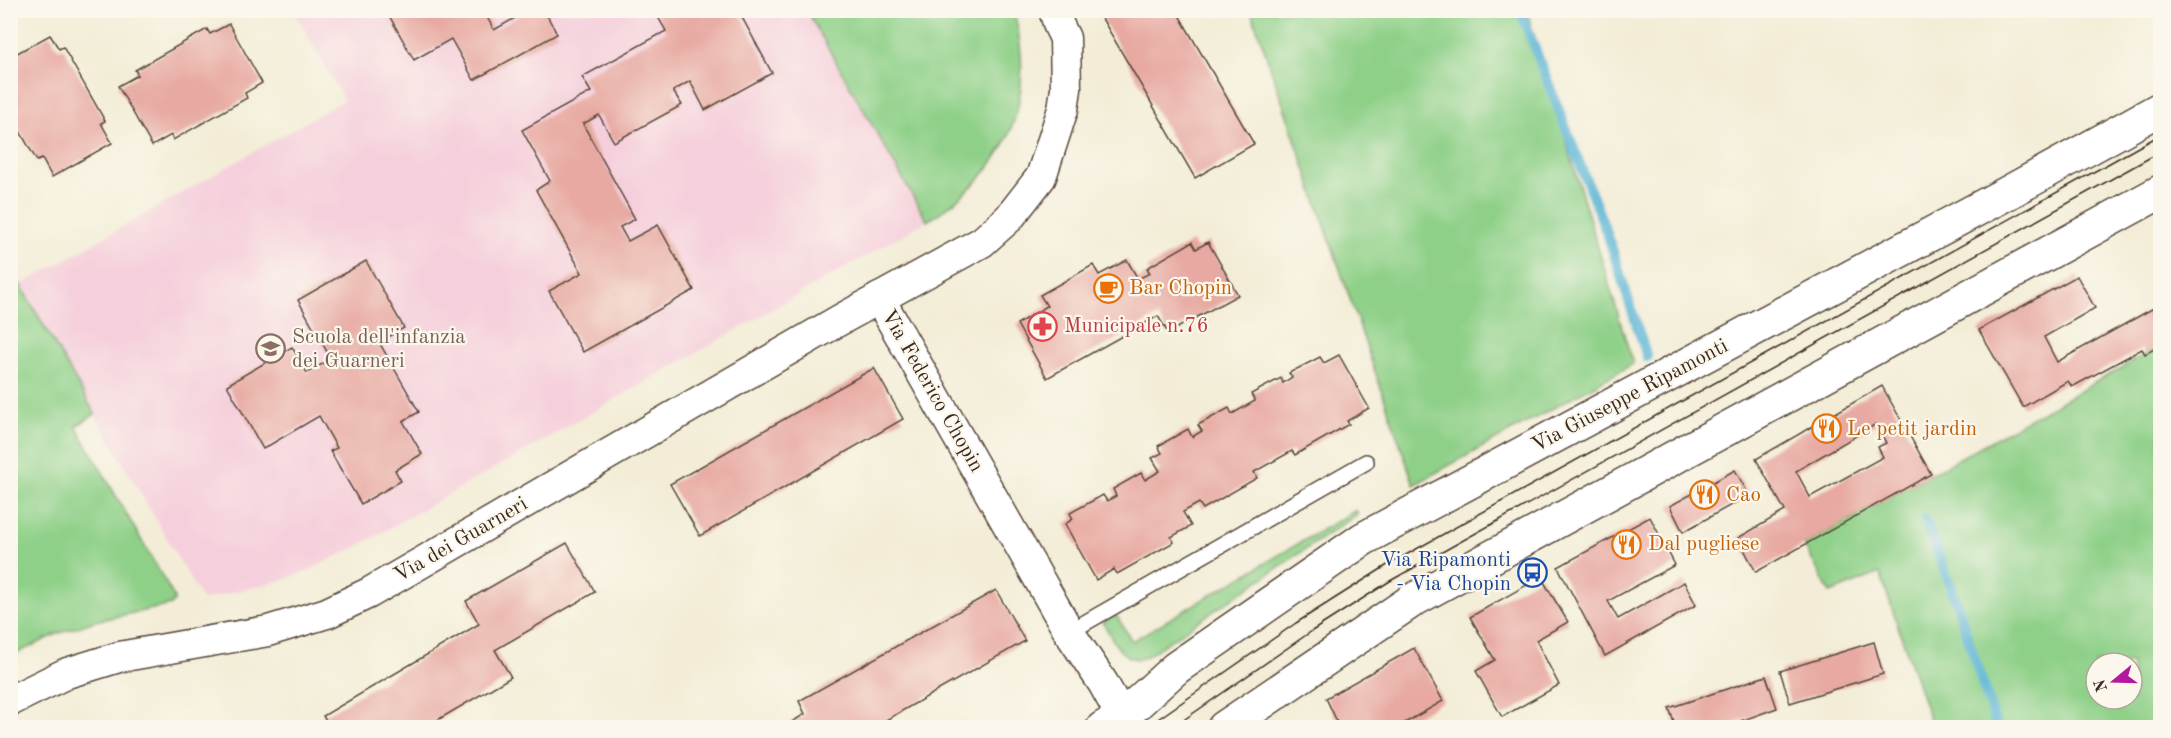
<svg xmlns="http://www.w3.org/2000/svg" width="2171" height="738" viewBox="0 0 2171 738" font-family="'Old Standard TT',serif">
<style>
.built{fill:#f5cfdb}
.green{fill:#8ed088;stroke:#647d53;stroke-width:1.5;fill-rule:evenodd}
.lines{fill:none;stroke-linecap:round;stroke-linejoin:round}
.stream{stroke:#56b4d5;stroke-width:10}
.building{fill:#e7a9a1;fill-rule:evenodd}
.service-casing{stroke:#57473a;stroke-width:18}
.minor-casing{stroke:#57473a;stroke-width:33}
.tertiary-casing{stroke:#57473a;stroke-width:36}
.service{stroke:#fff;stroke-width:15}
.minor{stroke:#fff;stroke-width:30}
.tertiary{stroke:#fff;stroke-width:33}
.tram{stroke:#3b2a1e;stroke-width:1.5}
.labels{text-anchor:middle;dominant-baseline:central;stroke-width:4.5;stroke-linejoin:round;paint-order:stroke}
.food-label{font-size:21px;fill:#c56008;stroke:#fbf7ec;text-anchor:start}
.health-label{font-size:21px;fill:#be3a42;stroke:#fbf7ec;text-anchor:start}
.education-label{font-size:21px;fill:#785e54;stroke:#fbf7ec;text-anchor:start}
.street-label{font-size:21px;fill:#3b2a1e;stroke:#fbf7ec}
.transit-label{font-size:21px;fill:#164399;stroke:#fbf7ec;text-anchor:end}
</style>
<rect width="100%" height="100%" fill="#fbf7ec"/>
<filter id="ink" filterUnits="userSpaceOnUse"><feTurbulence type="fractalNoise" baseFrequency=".0167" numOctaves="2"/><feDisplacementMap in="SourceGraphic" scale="12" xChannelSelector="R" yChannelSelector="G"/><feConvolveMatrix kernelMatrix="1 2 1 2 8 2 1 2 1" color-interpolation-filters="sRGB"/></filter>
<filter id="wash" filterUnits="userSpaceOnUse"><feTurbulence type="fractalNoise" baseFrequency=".008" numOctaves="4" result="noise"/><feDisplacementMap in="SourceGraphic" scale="24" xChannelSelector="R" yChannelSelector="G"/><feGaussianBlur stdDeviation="1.35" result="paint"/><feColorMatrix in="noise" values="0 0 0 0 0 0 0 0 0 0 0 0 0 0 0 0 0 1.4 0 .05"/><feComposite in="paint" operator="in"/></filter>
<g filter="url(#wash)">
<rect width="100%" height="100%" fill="#f3edd7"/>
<!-- built -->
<path class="built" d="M 294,11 L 807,11 L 927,221 L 362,544 L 309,570 L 280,581 L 202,600 L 21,285 L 344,100 Z"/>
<!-- green -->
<g class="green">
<path d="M 807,11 L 1014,11 C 1037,105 1009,170 927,221 Z"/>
<path d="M 1251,11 L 1527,11 L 1633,364 L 1414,485 Z"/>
<path d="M 10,267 L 95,414 L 76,426 L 174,597 L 174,601 L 171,605 L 95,621 L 57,634 L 11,656 Z"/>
<path d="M 2160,346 L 2160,727 L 1932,727 L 1880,573 L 1830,593 L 1804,545 ZM 2096,663 L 2132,663 L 2132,699 L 2096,699 Z"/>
<path d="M 1356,510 L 1358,514 L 1144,658 C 1121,663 1113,640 1103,622 L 1116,615 L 1132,641 Z"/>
</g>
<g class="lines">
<!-- stream -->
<g class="stream">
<path d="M 1520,10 L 1608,236 L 1647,357"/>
<path d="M 1925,519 L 1956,601 L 1997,728"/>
</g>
</g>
<g id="blocks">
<!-- building -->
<g class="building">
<path d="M 386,10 L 498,10 L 487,17 L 494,30 L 529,10 L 544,10 L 557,34 L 474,80 L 451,39 L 414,60 Z"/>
<path d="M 654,10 L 738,10 L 772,73 L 705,110 L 690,81 L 673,91 L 682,105 L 614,142 L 599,115 L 583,124 L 635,219 L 620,227 L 628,241 L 658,225 L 694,290 L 583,352 L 549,291 L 582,273 L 536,190 L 550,181 L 522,130 L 591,92 L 582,77 L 666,31 Z"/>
<path d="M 1097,10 L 1176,10 L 1254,144 L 1195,178 Z"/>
<path d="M 229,24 L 262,83 L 245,93 L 247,98 L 173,140 L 171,135 L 152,146 L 118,86 L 138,75 L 135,70 L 207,29 L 210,34 Z"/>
<path d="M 50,35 L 59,49 L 63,47 L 105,121 L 101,123 L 112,143 L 52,177 L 42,159 L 37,161 L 10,114 L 10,57 Z"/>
<path d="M 1192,242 L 1196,249 L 1208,242 L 1238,295 L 1168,333 L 1158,316 L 1047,378 L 1017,324 L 1047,306 L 1040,295 L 1093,265 L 1099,275 L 1127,260 L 1138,279 L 1150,273 L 1147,268 Z"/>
<path d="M 366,261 L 404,328 L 379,342 L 419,412 L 403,421 L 422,454 L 395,470 L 401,481 L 361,504 L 330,451 L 337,448 L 319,416 L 263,449 L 227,385 L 292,347 L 307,373 L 331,359 L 298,300 Z"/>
<path d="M 2077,276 L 2095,308 L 2044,337 L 2057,362 L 2159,305 L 2160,346 L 2145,354 L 2142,349 L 2072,387 L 2068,381 L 2023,407 L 1979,330 Z"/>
<path d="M 1339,355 L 1369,408 L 1347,421 L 1349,424 L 1295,455 L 1292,451 L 1254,472 L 1257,478 L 1203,509 L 1199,503 L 1183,512 L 1191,526 L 1171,537 L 1174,542 L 1117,574 L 1114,569 L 1096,580 L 1065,524 L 1073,519 L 1070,513 L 1103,495 L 1107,501 L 1116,496 L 1113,489 L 1141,473 L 1145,480 L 1160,471 L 1152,458 L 1162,453 L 1158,446 L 1188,429 L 1192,437 L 1202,431 L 1198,425 L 1229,408 L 1232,414 L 1255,401 L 1251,394 L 1281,378 L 1283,383 L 1292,377 L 1289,373 L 1320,357 L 1324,363 Z"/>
<path d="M 874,368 L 903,419 L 700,536 L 670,484 Z"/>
<path d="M 1882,386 L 1931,474 L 1756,572 L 1738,538 L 1785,511 L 1756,459 ZM 1876,424 L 1886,443 L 1878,447 L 1883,457 L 1810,497 L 1796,471 Z"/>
<path d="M 1735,470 L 1749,495 L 1683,532 L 1670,506 Z"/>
<path d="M 1650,517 L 1675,565 L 1608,601 L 1618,619 L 1684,582 L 1696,605 L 1605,656 L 1558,567 Z"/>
<path d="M 567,543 L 595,592 L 495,650 L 511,677 L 424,728 L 330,728 L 323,716 L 479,624 L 466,601 Z"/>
<path d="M 1541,577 L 1568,622 L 1536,640 L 1559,685 L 1502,717 L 1476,671 L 1495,660 L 1470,617 Z"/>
<path d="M 996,590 L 1025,641 L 872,728 L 782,728 L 805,714 L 799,701 Z"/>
<path d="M 1874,642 L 1883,674 L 1790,703 L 1780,671 Z"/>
<path d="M 1414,648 L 1443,701 L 1396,728 L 1340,728 L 1326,698 Z"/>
<path d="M 1766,676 L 1777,708 L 1721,728 L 1676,728 L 1669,708 Z"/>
</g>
</g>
</g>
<g filter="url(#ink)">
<use href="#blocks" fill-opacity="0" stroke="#57473a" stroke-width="1.5"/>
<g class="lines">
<defs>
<path id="service" d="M 1069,632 L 1366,462"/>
<g id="minor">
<path d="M 879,298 L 1069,632 L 1103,683 L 1128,728"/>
<path d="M 10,701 L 67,673 L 119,657 L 268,631 L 327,613 L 369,593 L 838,321 L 982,242 L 1009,218 L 1041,177 L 1063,109 L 1066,89 L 1065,38 L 1059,26 L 1054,10"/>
</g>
<g id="tertiary">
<path d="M 1103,728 L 1122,717 L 1176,668 L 1363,539 L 2011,191 L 2160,109"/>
<path d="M 1224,728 L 1413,600 L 2160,192"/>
</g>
</defs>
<!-- service casing -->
<use href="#service" class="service-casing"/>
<!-- minor casing -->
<use href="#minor" class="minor-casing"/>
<!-- tertiary casing -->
<use href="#tertiary" class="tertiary-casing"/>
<!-- service -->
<use href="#service" class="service"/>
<!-- minor -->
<use href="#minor" class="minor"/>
<!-- tertiary -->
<use href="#tertiary" class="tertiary"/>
<!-- tram -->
<g class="tram">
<path d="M 1145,728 L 1296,623 L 1386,566 L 2160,135"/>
<path d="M 1172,728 L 1312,631 L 1390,581 L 2160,152"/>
</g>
</g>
</g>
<!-- icons -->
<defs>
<symbol id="cafe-ring" viewBox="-11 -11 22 22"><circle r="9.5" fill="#fbf7ec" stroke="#e8710a" stroke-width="1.5"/><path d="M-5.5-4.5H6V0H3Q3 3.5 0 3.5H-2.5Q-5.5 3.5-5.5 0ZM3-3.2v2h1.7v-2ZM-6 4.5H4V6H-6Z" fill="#e8710a"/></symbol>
<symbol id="pharmacy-ring" viewBox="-11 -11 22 22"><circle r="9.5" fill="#fbf7ec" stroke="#e0444e" stroke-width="1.5"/><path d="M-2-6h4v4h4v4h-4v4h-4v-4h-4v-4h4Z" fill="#e0444e"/></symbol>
<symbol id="school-ring" viewBox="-11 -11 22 22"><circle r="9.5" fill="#fbf7ec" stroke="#8d6e63" stroke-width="1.5"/><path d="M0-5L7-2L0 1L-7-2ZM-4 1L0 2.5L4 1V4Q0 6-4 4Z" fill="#8d6e63"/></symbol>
<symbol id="restaurant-ring" viewBox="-11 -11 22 22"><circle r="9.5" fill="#fbf7ec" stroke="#e8710a" stroke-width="1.5"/><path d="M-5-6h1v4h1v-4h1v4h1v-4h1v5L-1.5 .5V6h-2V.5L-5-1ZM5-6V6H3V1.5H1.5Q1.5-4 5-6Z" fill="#e8710a"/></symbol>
<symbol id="bus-ring" viewBox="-11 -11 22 22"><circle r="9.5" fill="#fbf7ec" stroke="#1a4fb4" stroke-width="1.5"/><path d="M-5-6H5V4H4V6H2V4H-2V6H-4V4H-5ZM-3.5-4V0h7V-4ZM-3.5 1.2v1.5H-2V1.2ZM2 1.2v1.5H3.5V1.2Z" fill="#1a4fb4"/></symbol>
</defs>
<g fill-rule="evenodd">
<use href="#cafe-ring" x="1092" y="272" width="33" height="33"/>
<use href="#pharmacy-ring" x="1026" y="310" width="33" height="33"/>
<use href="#school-ring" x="254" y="332" width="33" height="33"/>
<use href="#restaurant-ring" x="1810" y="412" width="33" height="33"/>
<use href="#restaurant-ring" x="1688" y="478" width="33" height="33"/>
<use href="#restaurant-ring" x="1610" y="528" width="33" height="33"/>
<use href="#bus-ring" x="1516" y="556" width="33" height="33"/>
</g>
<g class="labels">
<!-- food labels -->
<g class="food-label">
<text x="1129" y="288">Bar Chopin</text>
<text x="1847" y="429">Le petit jardin</text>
<text x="1726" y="495">Cao</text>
<text x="1648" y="544">Dal pugliese</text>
</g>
<!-- health labels -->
<g class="health-label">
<text x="1064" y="326">Municipale n.76</text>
</g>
<!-- education labels -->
<g class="education-label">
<text x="292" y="337">Scuola dell'infanzia<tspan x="292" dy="24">dei Guarneri</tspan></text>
</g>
<!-- street labels -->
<g class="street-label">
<text transform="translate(932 391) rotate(60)">Via Federico Chopin</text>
<text transform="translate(1630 396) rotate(-28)">Via Giuseppe Ripamonti</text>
<text transform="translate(461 540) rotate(-30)">Via dei Guarneri</text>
</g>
<!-- transit labels -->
<g class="transit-label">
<text x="1511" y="560">Via Ripamonti<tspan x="1511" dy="24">- Via Chopin</tspan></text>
</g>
</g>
<!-- margin -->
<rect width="2171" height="738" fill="none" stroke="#fbf7ec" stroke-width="36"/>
<!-- north arrow -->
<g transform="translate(2114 681) rotate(251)"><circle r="28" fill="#fbf7ec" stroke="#aea59a" stroke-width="1.5"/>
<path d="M0-4.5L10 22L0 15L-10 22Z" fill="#b5179e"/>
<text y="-9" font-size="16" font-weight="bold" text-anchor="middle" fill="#3b2a1e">N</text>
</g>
</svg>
